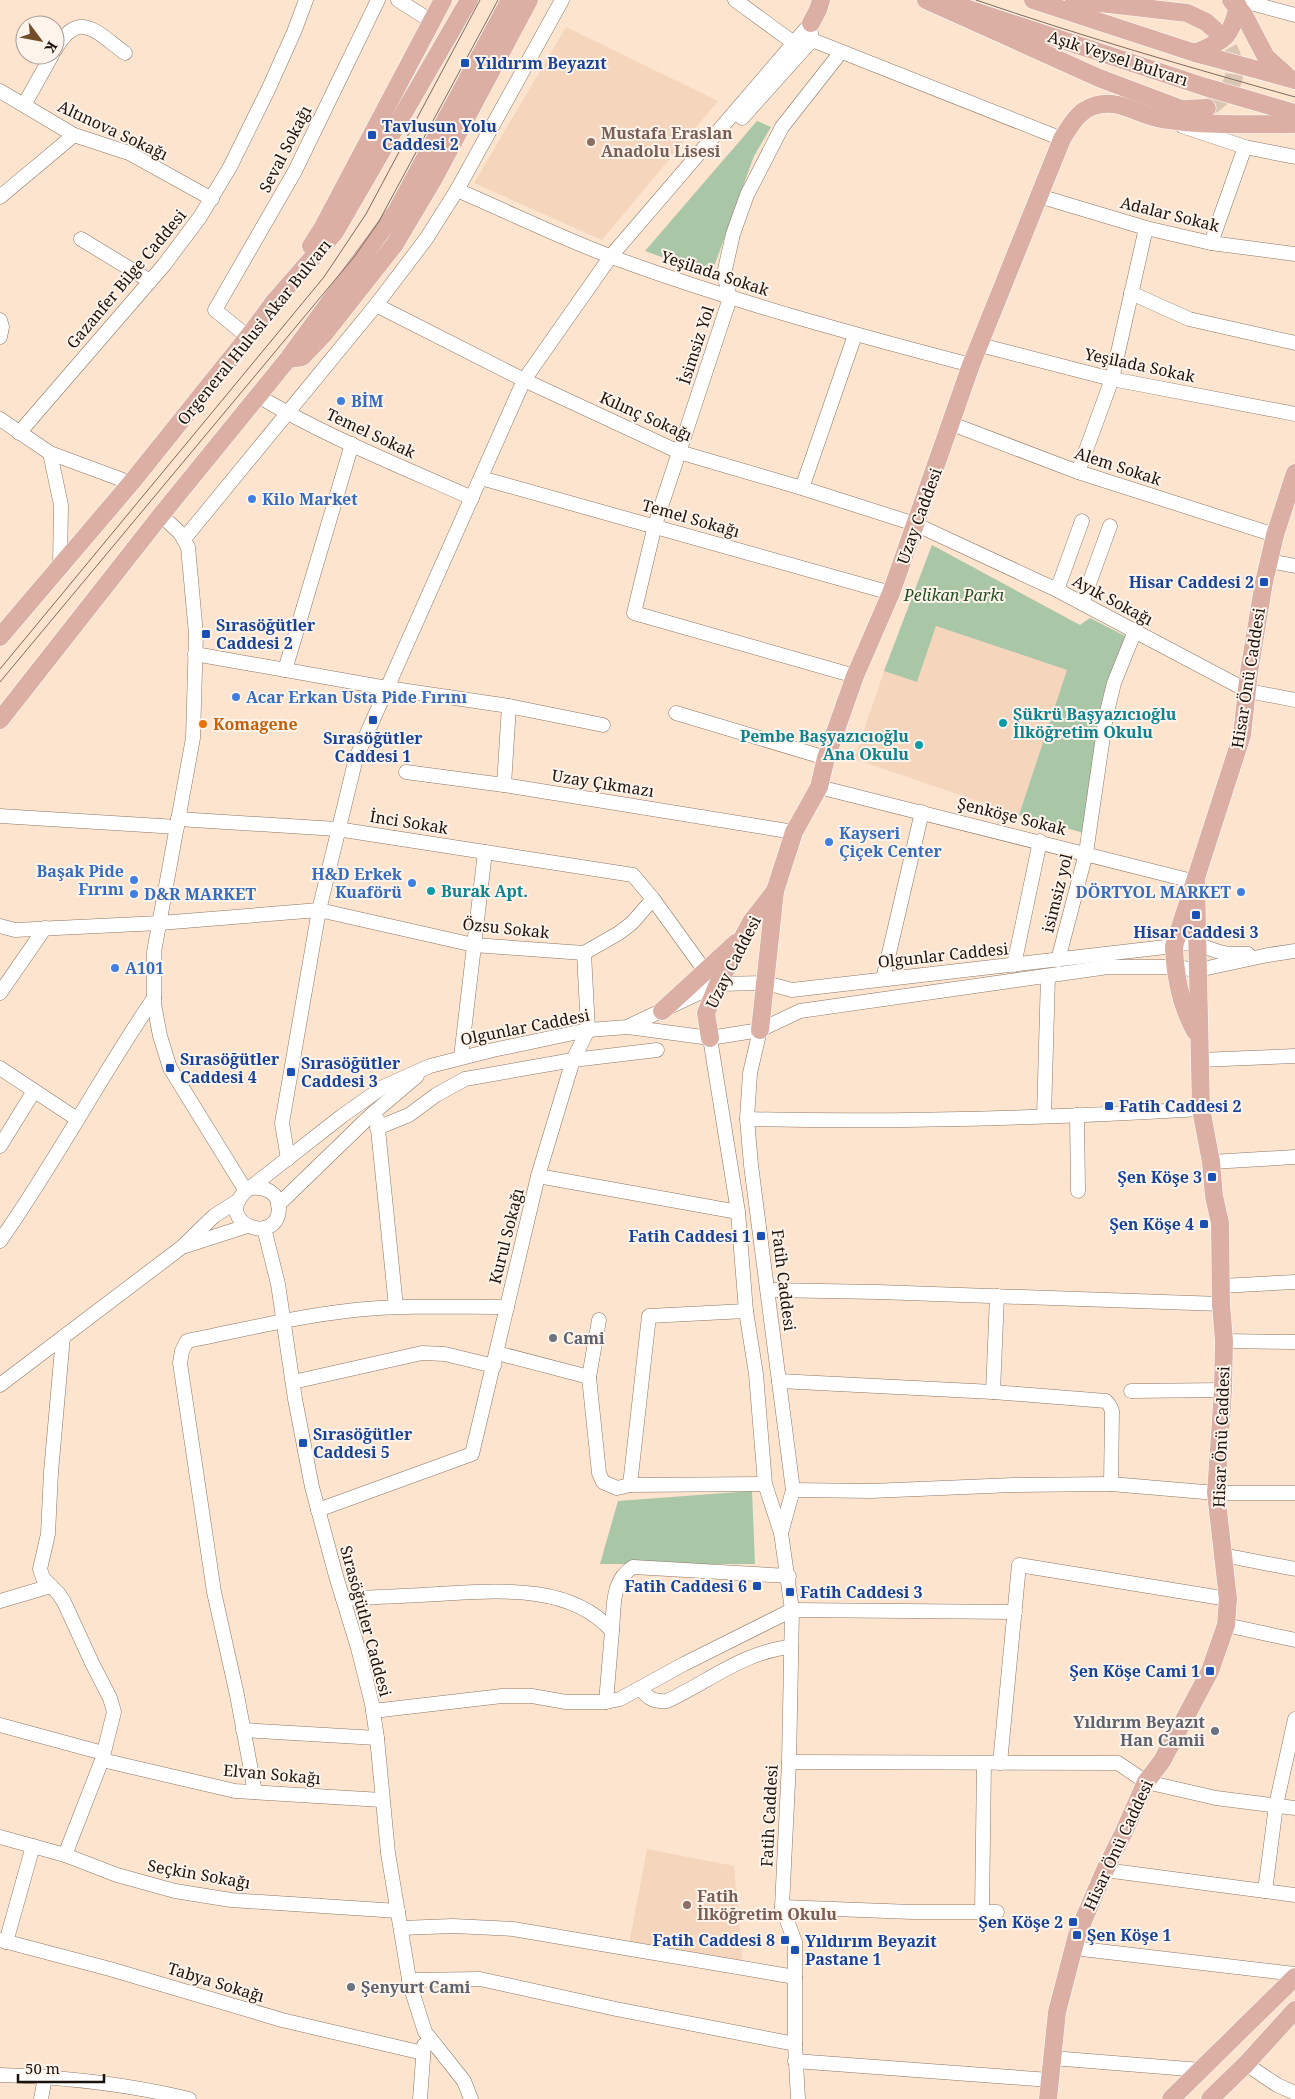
<svg xmlns="http://www.w3.org/2000/svg" width="1295" height="2099" viewBox="0 0 1295 2099" font-family="'Noto Serif',serif">
<style>
.built{fill:#f5d6bd}
.green{fill:#a9c6a7}
.lines{fill:none;stroke-linecap:round;stroke-linejoin:round}
.major-tunnel{stroke:#dac5b2;stroke-width:18;stroke-dasharray:18 9;stroke-linecap:butt}
.minor-casing{stroke:#8c7664;stroke-width:15}
.major-casing{stroke:#fff;stroke-width:19}
.minor{stroke:#fff;stroke-width:14}
.major{stroke:#dcafa4;stroke-width:18}
.tram{stroke:#7a6b5e;stroke-width:1}
.transit-dot{fill:#1a4fb4;stroke:#fef4ec;stroke-width:2}
.education-dot{fill:#8d6e63;stroke:#fef4ec;stroke-width:2}
.shop-dot{fill:#3f7fe0;stroke:#fef4ec;stroke-width:2}
.culture-dot{fill:#0f9aa8;stroke:#fef4ec;stroke-width:2}
.food-dot{fill:#e8710a;stroke:#fef4ec;stroke-width:2}
.worship-dot{fill:#6b7280;stroke:#fef4ec;stroke-width:2}
.labels{text-anchor:middle;dominant-baseline:central;stroke-width:4;stroke-linejoin:round;paint-order:stroke}
.street-label{font-size:16px;fill:#1b130c;stroke:#fef4ec}
.transit-label{font-size:16px;font-weight:bold;fill:#164399;stroke:#fef4ec;text-anchor:start}
.education-label{font-size:16px;font-weight:bold;fill:#785e54;stroke:#fef4ec;text-anchor:start}
.shop-label{font-size:16px;font-weight:bold;fill:#366cbe;stroke:#fef4ec;text-anchor:start}
.park-label{font-size:16px;font-style:italic;fill:#224e21;stroke:#fef4ec}
.culture-label{font-size:16px;font-weight:bold;fill:#0d838f;stroke:#fef4ec;text-anchor:start}
.food-label{font-size:16px;font-weight:bold;fill:#c56008;stroke:#fef4ec;text-anchor:start}
.worship-label{font-size:16px;font-weight:bold;fill:#5b616d;stroke:#fef4ec;text-anchor:start}
</style>
<rect width="100%" height="100%" fill="#fce4cf"/>
<!-- built -->
<g class="built">
<path d="M 566,27 L 718,101 L 602,240 L 474,183 Z"/>
<path d="M 936,626 L 1068,670 L 1019,815 L 854,759 L 884,671 L 917,682 Z"/>
<path d="M 647,1849 L 734,1866 L 743,1966 L 629,1944 Z"/>
</g>
<!-- green -->
<g class="green">
<path d="M 757,121 L 771,127 L 754,156 L 711,275 L 645,251 Z"/>
<path d="M 932,545 L 1080,625 L 1090,618 L 1129,638 L 1084,833 L 1019,815 L 1067,670 L 936,626 L 917,682 L 884,671 Z"/>
<path d="M 752,1491 L 755,1564 L 600,1564 L 618,1501 Z"/>
</g>
<g class="lines">
<!-- major-tunnel -->
<path class="major-tunnel" d="M 1207,108 C 1244,86 1241,59 1215,30"/>
<defs>
<g id="minor">
<path d="M 398,0 L 431,21"/>
<path d="M 735,0 L 794,43"/>
<path d="M 1238,6 L 1247,2 L 1295,15"/>
<path d="M 811,33 L 812,40 L 1062,139"/>
<path d="M 55,50 C 79,8 96,32 125,53"/>
<path d="M 841,52 L 782,127 L 747,195 L 733,234 L 724,274 L 730,298 L 655,525 L 634,613 L 855,676"/>
<path d="M 0,91 L 74,135 L 129,153 L 212,199"/>
<path d="M 24,105 L 52,55"/>
<path d="M 742,118 L 812,40"/>
<path d="M 1182,126 L 1245,147 L 1295,157"/>
<path d="M 457,190 C 511,213 565,240 620,260 C 735,302 853,334 971,365"/>
<path d="M 1039,196 L 1146,228 L 1211,243 L 1295,254"/>
<path d="M 0,197 L 74,135"/>
<path d="M 81,239 L 150,281"/>
<path d="M 1211,243 L 1245,147"/>
<path d="M 1131,293 L 1189,319 L 1295,343"/>
<path d="M 376,305 L 524,380 L 679,452 L 802,488 L 915,524 L 1057,590 L 1248,691 L 1295,700"/>
<path d="M 0,320 L 2,327 L 0,337"/>
<path d="M 248,337 L 215,310 L 295,171 L 378,0"/>
<path d="M 980,345 L 1112,379 L 1295,414"/>
<path d="M 258,396 C 325,436 400,466 472,498"/>
<path d="M 0,419 L 50,453 L 131,483"/>
<path d="M 952,424 L 1078,472 L 1275,535"/>
<path d="M 19,433 L 164,265 L 200,217 L 230,167 L 268,90 L 294,32 L 306,0"/>
<path d="M 50,453 L 61,505 L 60,566"/>
<path d="M 1078,472 L 1112,379 L 1146,228"/>
<path d="M 481,478 L 891,593"/>
<path d="M 802,488 L 855,335"/>
<path d="M 161,515 L 180,533 L 188,547 L 196,634 L 193,738 L 154,952 L 154,1004 L 160,1036 L 170,1068 L 246,1191"/>
<path d="M 184,539 L 376,305 L 426,239 L 457,190 L 562,0"/>
<path d="M 1269,561 L 1295,566"/>
<path d="M 1057,590 L 1082,521"/>
<path d="M 1082,603 L 1110,526"/>
<path d="M 195,654 L 387,688 L 509,706 L 603,725"/>
<path d="M 285,670 L 352,444"/>
<path d="M 676,713 L 826,758"/>
<path d="M 406,772 L 504,785 L 794,832"/>
<path d="M 504,785 L 509,706"/>
<path d="M 819,787 L 1196,882"/>
<path d="M 0,816 L 177,827"/>
<path d="M 178,819 L 337,829 L 633,875 L 653,899 L 705,971"/>
<path d="M 0,926 L 15,930 L 160,923 L 319,910 L 474,945 L 584,953 L 619,933 L 632,923 L 653,899"/>
<path d="M 1058,960 L 1086,853 L 1106,716 L 1114,683 L 1135,631"/>
<path d="M 1014,965 L 1040,841"/>
<path d="M 883,979 L 922,812"/>
<path d="M 0,993 L 45,928"/>
<path d="M 629,1026 L 718,984 L 766,983 L 792,990 L 1174,946 C 1195,939 1201,947 1220,952 C 1228,955 1239,953 1248,954"/>
<path d="M 760,1030 L 750,1073 L 747,1119 L 751,1165 L 793,1490 L 781,1533"/>
<path d="M 710,1038 L 738,1212 L 746,1311 L 756,1374 L 765,1484 L 781,1533 L 792,1610 L 789,1762 L 782,1907 L 795,1942 L 795,2044 L 798,2099"/>
<path d="M 461,1057 L 485,852"/>
<path d="M 1200,1060 L 1295,1056"/>
<path d="M 0,1068 L 77,1119"/>
<path d="M 1077,1115 L 1078,1191"/>
<path d="M 1044,1116 L 1048,976"/>
<path d="M 377,1119 L 396,1307"/>
<path d="M 747,1119 C 898,1123 1050,1118 1201,1109"/>
<path d="M 377,1128 L 409,1115 L 436,1095 L 465,1079 L 573,1060 L 657,1050"/>
<path d="M 0,1146 L 34,1091"/>
<path d="M 288,1159 L 282,1123 L 319,910 L 356,758 L 524,380 L 611,256 L 811,23"/>
<path d="M 1211,1162 L 1295,1157"/>
<path d="M 538,1176 L 738,1212"/>
<path d="M 251,1188 C 265,1186 279,1193 279,1208 C 278,1248 212,1222 246,1191 L 342,1116 L 383,1087 L 430,1066 L 493,1050 L 588,1030 L 628,1027 L 710,1038 L 760,1030 L 800,1011 L 1108,967 L 1175,967 L 1198,970 L 1268,955 L 1295,951"/>
<path d="M 278,1205 L 371,1115 L 417,1076"/>
<path d="M 264,1228 L 278,1284 L 295,1399 L 312,1487 L 336,1576 L 358,1648 L 372,1704 L 377,1738 L 388,1853 L 410,1985 L 425,2032 L 464,2081 L 471,2099"/>
<path d="M 0,1241 C 55,1163 100,1077 154,998"/>
<path d="M 185,1246 L 247,1226"/>
<path d="M 1221,1286 L 1295,1282"/>
<path d="M 768,1290 L 878,1292 L 1221,1304"/>
<path d="M 599,1320 L 589,1377 L 599,1473 L 603,1482 L 617,1488 L 630,1485 L 765,1484"/>
<path d="M 63,1337 L 51,1472 L 48,1534 L 40,1569 L 43,1578 L 58,1593 L 64,1602 L 92,1663 L 110,1698 L 114,1712 L 102,1760 L 65,1855"/>
<path d="M 1224,1341 L 1295,1342"/>
<path d="M 497,1353 L 589,1377"/>
<path d="M 779,1381 L 993,1392 L 1106,1401 L 1110,1406 L 1112,1411 L 1111,1484"/>
<path d="M 293,1382 L 422,1353 L 445,1354 L 494,1366"/>
<path d="M 0,1385 L 182,1247 L 214,1216 L 239,1200"/>
<path d="M 1131,1391 L 1223,1390"/>
<path d="M 993,1392 L 997,1296"/>
<path d="M 630,1485 L 649,1316 L 746,1311"/>
<path d="M 793,1490 L 871,1491 L 1013,1485 L 1111,1484 L 1216,1493 L 1295,1493"/>
<path d="M 318,1510 L 472,1454 L 538,1176 L 573,1060 L 588,1030 L 584,953"/>
<path d="M 1223,1555 L 1295,1569"/>
<path d="M 343,1599 C 375,1597 407,1596 438,1594 C 496,1591 570,1583 612,1631 L 606,1702"/>
<path d="M 0,1601 L 51,1586"/>
<path d="M 1226,1625 L 1295,1640"/>
<path d="M 612,1631 C 614,1609 611,1580 633,1567 L 789,1576"/>
<path d="M 641,1689 C 648,1699 655,1702 667,1701 C 708,1682 745,1651 791,1647"/>
<path d="M 373,1711 L 502,1696 L 532,1696 L 566,1702 L 606,1702 L 620,1699 L 684,1664 L 792,1610 L 1015,1612"/>
<path d="M 0,1725 L 103,1753"/>
<path d="M 243,1730 L 377,1738"/>
<path d="M 102,1760 L 235,1791 L 382,1800"/>
<path d="M 789,1762 L 1118,1763 L 1146,1782 L 1216,1798 L 1295,1808"/>
<path d="M 1000,1763 L 1019,1565 L 1228,1599"/>
<path d="M 255,1792 L 237,1695 L 214,1592 L 180,1363 L 182,1351 L 187,1341 C 243,1330 298,1316 355,1310 C 405,1305 457,1307 507,1307"/>
<path d="M 0,1837 L 65,1855 L 117,1875 L 175,1891 L 231,1900 L 398,1911"/>
<path d="M 1105,1870 L 1295,1895"/>
<path d="M 1265,1891 L 1276,1805 L 1295,1719"/>
<path d="M 782,1907 L 912,1912 L 997,1912"/>
<path d="M 982,1912 L 984,1763"/>
<path d="M 401,1928 L 453,1926 L 513,1929 L 795,1977"/>
<path d="M 0,1940 L 110,1969 L 282,2020 L 423,2053"/>
<path d="M 6,1942 L 33,1846"/>
<path d="M 1073,1948 L 1295,1974"/>
<path d="M 409,1980 L 480,1979 L 616,2009 L 795,2044"/>
<path d="M 1052,2058 L 1201,2070"/>
<path d="M 795,2061 L 1050,2080"/>
<path d="M 1246,2064 L 1277,2085 L 1295,2093"/>
<path d="M 0,2075 C 64,2077 127,2084 189,2099"/>
<path d="M 41,2099 L 45,2077"/>
<path d="M 420,2099 L 424,2045"/>
</g>
<g id="major">
<path d="M 926,0 L 1099,78 L 1181,109 L 1207,108"/>
<path d="M 941,0 L 1205,87 L 1295,113"/>
<path d="M 1033,0 L 1195,53 L 1295,80"/>
<path d="M 1074,0 L 1187,13 L 1206,22 L 1215,30"/>
<path d="M 1231,0 L 1244,15 L 1266,57 L 1286,75"/>
<path d="M 811,23 L 818,10 L 821,0"/>
<path d="M 1195,53 C 1225,40 1230,39 1238,6"/>
<path d="M 311,246 L 323,227 L 443,0"/>
<path d="M 290,356 L 397,210 L 510,0"/>
<path d="M 0,637 L 131,483 L 248,337 L 273,303 L 335,232 L 469,0"/>
<path d="M 0,720 L 161,515 L 288,359 L 302,357 L 325,333 L 395,244 L 433,180 L 529,0"/>
<path d="M 775,891 L 794,832 L 819,787 L 826,758 L 855,676 L 891,593 L 971,365 L 1062,139 C 1072,122 1081,106 1103,104 C 1122,101 1143,117 1162,119 C 1206,126 1251,124 1295,124"/>
<path d="M 662,1011 L 736,943"/>
<path d="M 1195,1031 C 1181,1006 1175,975 1174,946 L 1242,735 L 1249,672 L 1264,582 L 1275,535 L 1295,473"/>
<path d="M 710,1038 L 706,1013 L 718,984 L 751,922 L 775,891 L 760,1030"/>
<path d="M 1048,2099 L 1057,2012 L 1077,1935 L 1105,1870 L 1123,1834 L 1146,1782 L 1162,1761 L 1210,1671 L 1226,1625 L 1228,1599 L 1216,1493 L 1223,1390 L 1224,1341 L 1221,1304 L 1220,1223 L 1214,1196 L 1211,1162 L 1201,1109 L 1196,882"/>
<path d="M 1171,2099 L 1295,1977"/>
<path d="M 1210,2099 L 1246,2064 L 1295,2010"/>
</g>
</defs>
<!-- minor casing -->
<use href="#minor" class="minor-casing"/>
<!-- major casing -->
<use href="#major" class="major-casing"/>
<!-- minor -->
<use href="#minor" class="minor"/>
<!-- major -->
<use href="#major" class="major"/>
<!-- tram -->
<g class="tram">
<path d="M 976,0 C 1081,36 1188,67 1295,97"/>
<path d="M 0,669 L 324,277 L 366,214 L 480,0"/>
<path d="M 0,682 L 354,257 L 378,223 L 498,0"/>
</g>
</g>
<!-- markers -->
<g class="transit-dot">
<rect x="460" y="58" width="10" height="10" rx="2.5"/>
<rect x="367" y="130" width="10" height="10" rx="2.5"/>
<rect x="1259" y="577" width="10" height="10" rx="2.5"/>
<rect x="201" y="629" width="10" height="10" rx="2.5"/>
<rect x="368" y="715" width="10" height="10" rx="2.5"/>
<rect x="1191" y="910" width="10" height="10" rx="2.5"/>
<rect x="165" y="1063" width="10" height="10" rx="2.5"/>
<rect x="286" y="1067" width="10" height="10" rx="2.5"/>
<rect x="1104" y="1101" width="10" height="10" rx="2.5"/>
<rect x="1207" y="1172" width="10" height="10" rx="2.5"/>
<rect x="1199" y="1219" width="10" height="10" rx="2.5"/>
<rect x="756" y="1231" width="10" height="10" rx="2.5"/>
<rect x="298" y="1438" width="10" height="10" rx="2.5"/>
<rect x="752" y="1581" width="10" height="10" rx="2.5"/>
<rect x="785" y="1587" width="10" height="10" rx="2.5"/>
<rect x="1205" y="1666" width="10" height="10" rx="2.5"/>
<rect x="1068" y="1917" width="10" height="10" rx="2.5"/>
<rect x="1072" y="1930" width="10" height="10" rx="2.5"/>
<rect x="780" y="1935" width="10" height="10" rx="2.5"/>
<rect x="790" y="1945" width="10" height="10" rx="2.5"/>
</g>
<g class="education-dot">
<circle cx="591" cy="142" r="5"/>
<circle cx="687" cy="1905" r="5"/>
</g>
<g class="shop-dot">
<circle cx="341" cy="401" r="5"/>
<circle cx="252" cy="499" r="5"/>
<circle cx="236" cy="697" r="5"/>
<circle cx="829" cy="842" r="5"/>
<circle cx="134" cy="880" r="5"/>
<circle cx="412" cy="883" r="5"/>
<circle cx="1241" cy="892" r="5"/>
<circle cx="134" cy="894" r="5"/>
<circle cx="115" cy="968" r="5"/>
</g>
<g class="culture-dot">
<circle cx="1003" cy="723" r="5"/>
<circle cx="919" cy="745" r="5"/>
<circle cx="431" cy="891" r="5"/>
</g>
<circle class="food-dot" cx="203" cy="724" r="5"/>
<g class="worship-dot">
<circle cx="553" cy="1338" r="5"/>
<circle cx="1215" cy="1731" r="5"/>
<circle cx="351" cy="1987" r="5"/>
</g>
<g class="labels">
<!-- street labels -->
<g class="street-label">
<text transform="translate(1118 58) rotate(18)">Aşık Veysel Bulvarı</text>
<text transform="translate(113 130) rotate(25)">Altınova Sokağı</text>
<text transform="translate(285 149) rotate(-63)">Seval Sokağı</text>
<text transform="translate(1170 214) rotate(14)">Adalar Sokak</text>
<text transform="translate(715 273) rotate(18)">Yeşilada Sokak</text>
<text transform="translate(126 279) rotate(-50)">Gazanfer Bilge Caddesi</text>
<text transform="translate(254 332) rotate(-51)">Orgeneral Hulusi Akar Bulvarı</text>
<text transform="translate(696 345) rotate(-72)">İsimsiz Yol</text>
<text transform="translate(1140 365) rotate(12)">Yeşilada Sokak</text>
<text transform="translate(646 416) rotate(24)">Kılınç Sokağı</text>
<text transform="translate(371 433) rotate(25)">Temel Sokak</text>
<text transform="translate(1118 466) rotate(18)">Alem Sokak</text>
<text transform="translate(919 516) rotate(-70)">Uzay Caddesi</text>
<text transform="translate(691 518) rotate(16)">Temel Sokağı</text>
<text transform="translate(1113 600) rotate(28)">Ayık Sokağı</text>
<text transform="translate(1248 678) rotate(-81)">Hisar Önü Caddesi</text>
<text transform="translate(603 783) rotate(9)">Uzay Çıkmazı</text>
<text transform="translate(1012 816) rotate(14)">Şenköşe Sokak</text>
<text transform="translate(409 822) rotate(9)">İnci Sokak</text>
<text transform="translate(1057 893) rotate(-76)">isimsiz yol</text>
<text transform="translate(506 928) rotate(6)">Özsu Sokak</text>
<text transform="translate(943 955) rotate(-6)">Olgunlar Caddesi</text>
<text transform="translate(733 962) rotate(-63)">Uzay Caddesi</text>
<text transform="translate(525 1027) rotate(-11)">Olgunlar Caddesi</text>
<text transform="translate(506 1236) rotate(-76)">Kurul Sokağı</text>
<text transform="translate(784 1280) rotate(83)">Fatih Caddesi</text>
<text transform="translate(1221 1437) rotate(-88)">Hisar Önü Caddesi</text>
<text transform="translate(366 1621) rotate(75)">Sırasöğütler Caddesi</text>
<text transform="translate(272 1774) rotate(5)">Elvan Sokağı</text>
<text transform="translate(769 1816) rotate(-87)">Fatih Caddesi</text>
<text transform="translate(1118 1845) rotate(-65)">Hisar Önü Caddesi</text>
<text transform="translate(199 1874) rotate(10)">Seçkin Sokağı</text>
<text transform="translate(216 1982) rotate(17)">Tabya Sokağı</text>
</g>
<!-- transit labels -->
<g class="transit-label">
<text x="475" y="63">Yıldırım Beyazıt</text>
<text x="382" y="126">Tavlusun Yolu<tspan x="382" dy="18">Caddesi 2</tspan></text>
<text x="1254" y="582" text-anchor="end">Hisar Caddesi 2</text>
<text x="216" y="625">Sırasöğütler<tspan x="216" dy="18">Caddesi 2</tspan></text>
<text x="373" y="738" text-anchor="middle">Sırasöğütler<tspan x="373" dy="18">Caddesi 1</tspan></text>
<text x="1196" y="932" text-anchor="middle">Hisar Caddesi 3</text>
<text x="180" y="1059">Sırasöğütler<tspan x="180" dy="18">Caddesi 4</tspan></text>
<text x="301" y="1063">Sırasöğütler<tspan x="301" dy="18">Caddesi 3</tspan></text>
<text x="1119" y="1106">Fatih Caddesi 2</text>
<text x="1202" y="1177" text-anchor="end">Şen Köşe 3</text>
<text x="1194" y="1224" text-anchor="end">Şen Köşe 4</text>
<text x="751" y="1236" text-anchor="end">Fatih Caddesi 1</text>
<text x="313" y="1434">Sırasöğütler<tspan x="313" dy="18">Caddesi 5</tspan></text>
<text x="747" y="1586" text-anchor="end">Fatih Caddesi 6</text>
<text x="800" y="1592">Fatih Caddesi 3</text>
<text x="1200" y="1671" text-anchor="end">Şen Köşe Cami 1</text>
<text x="1063" y="1922" text-anchor="end">Şen Köşe 2</text>
<text x="1087" y="1935">Şen Köşe 1</text>
<text x="775" y="1940" text-anchor="end">Fatih Caddesi 8</text>
<text x="805" y="1941">Yıldırım Beyazit<tspan x="805" dy="18">Pastane 1</tspan></text>
</g>
<!-- education labels -->
<g class="education-label">
<text x="601" y="133">Mustafa Eraslan<tspan x="601" dy="18">Anadolu Lisesi</tspan></text>
<text x="697" y="1896">Fatih<tspan x="697" dy="18">İlköğretim Okulu</tspan></text>
</g>
<!-- shop labels -->
<g class="shop-label">
<text x="351" y="401">BİM</text>
<text x="262" y="499">Kilo Market</text>
<text x="246" y="697">Acar Erkan Usta Pide Fırını</text>
<text x="839" y="833">Kayseri<tspan x="839" dy="18">Çiçek Center</tspan></text>
<text x="124" y="871" text-anchor="end">Başak Pide<tspan x="124" dy="18">Fırını</tspan></text>
<text x="402" y="874" text-anchor="end">H&amp;D Erkek<tspan x="402" dy="18">Kuaförü</tspan></text>
<text x="1231" y="892" text-anchor="end">DÖRTYOL MARKET</text>
<text x="144" y="894">D&amp;R MARKET</text>
<text x="125" y="968">A101</text>
</g>
<!-- park labels -->
<g class="park-label">
<text x="954" y="595">Pelikan Parkı</text>
</g>
<!-- culture labels -->
<g class="culture-label">
<text x="1013" y="714">Şükrü Başyazıcıoğlu<tspan x="1013" dy="18">İlköğretim Okulu</tspan></text>
<text x="909" y="736" text-anchor="end">Pembe Başyazıcıoğlu<tspan x="909" dy="18">Ana Okulu</tspan></text>
<text x="441" y="891">Burak Apt.</text>
</g>
<!-- food labels -->
<g class="food-label">
<text x="213" y="724">Komagene</text>
</g>
<!-- worship labels -->
<g class="worship-label">
<text x="563" y="1338">Cami</text>
<text x="1205" y="1722" text-anchor="end">Yıldırım Beyazıt<tspan x="1205" dy="18">Han Camii</tspan></text>
<text x="361" y="1987">Şenyurt Cami</text>
</g>
</g>
<!-- north arrow -->
<g transform="translate(40 40) rotate(122)"><circle r="24" fill="#fef4ec" stroke="#a39a92"/>
<path d="M0-4L9 19L0 12L-9 19Z" fill="#724d29"/>
<text y="-8" font-size="14" font-weight="bold" text-anchor="middle" fill="#1b130c">K</text>
</g>
<!-- scale -->
<path d="M18 2074v8h86v-8" fill="none" stroke="#1b130c" stroke-width="2.5"/>
<text x="25" y="2074" font-size="15" fill="#1b130c" stroke="#fef4ec" stroke-width="4" paint-order="stroke">50 m</text>
</svg>
